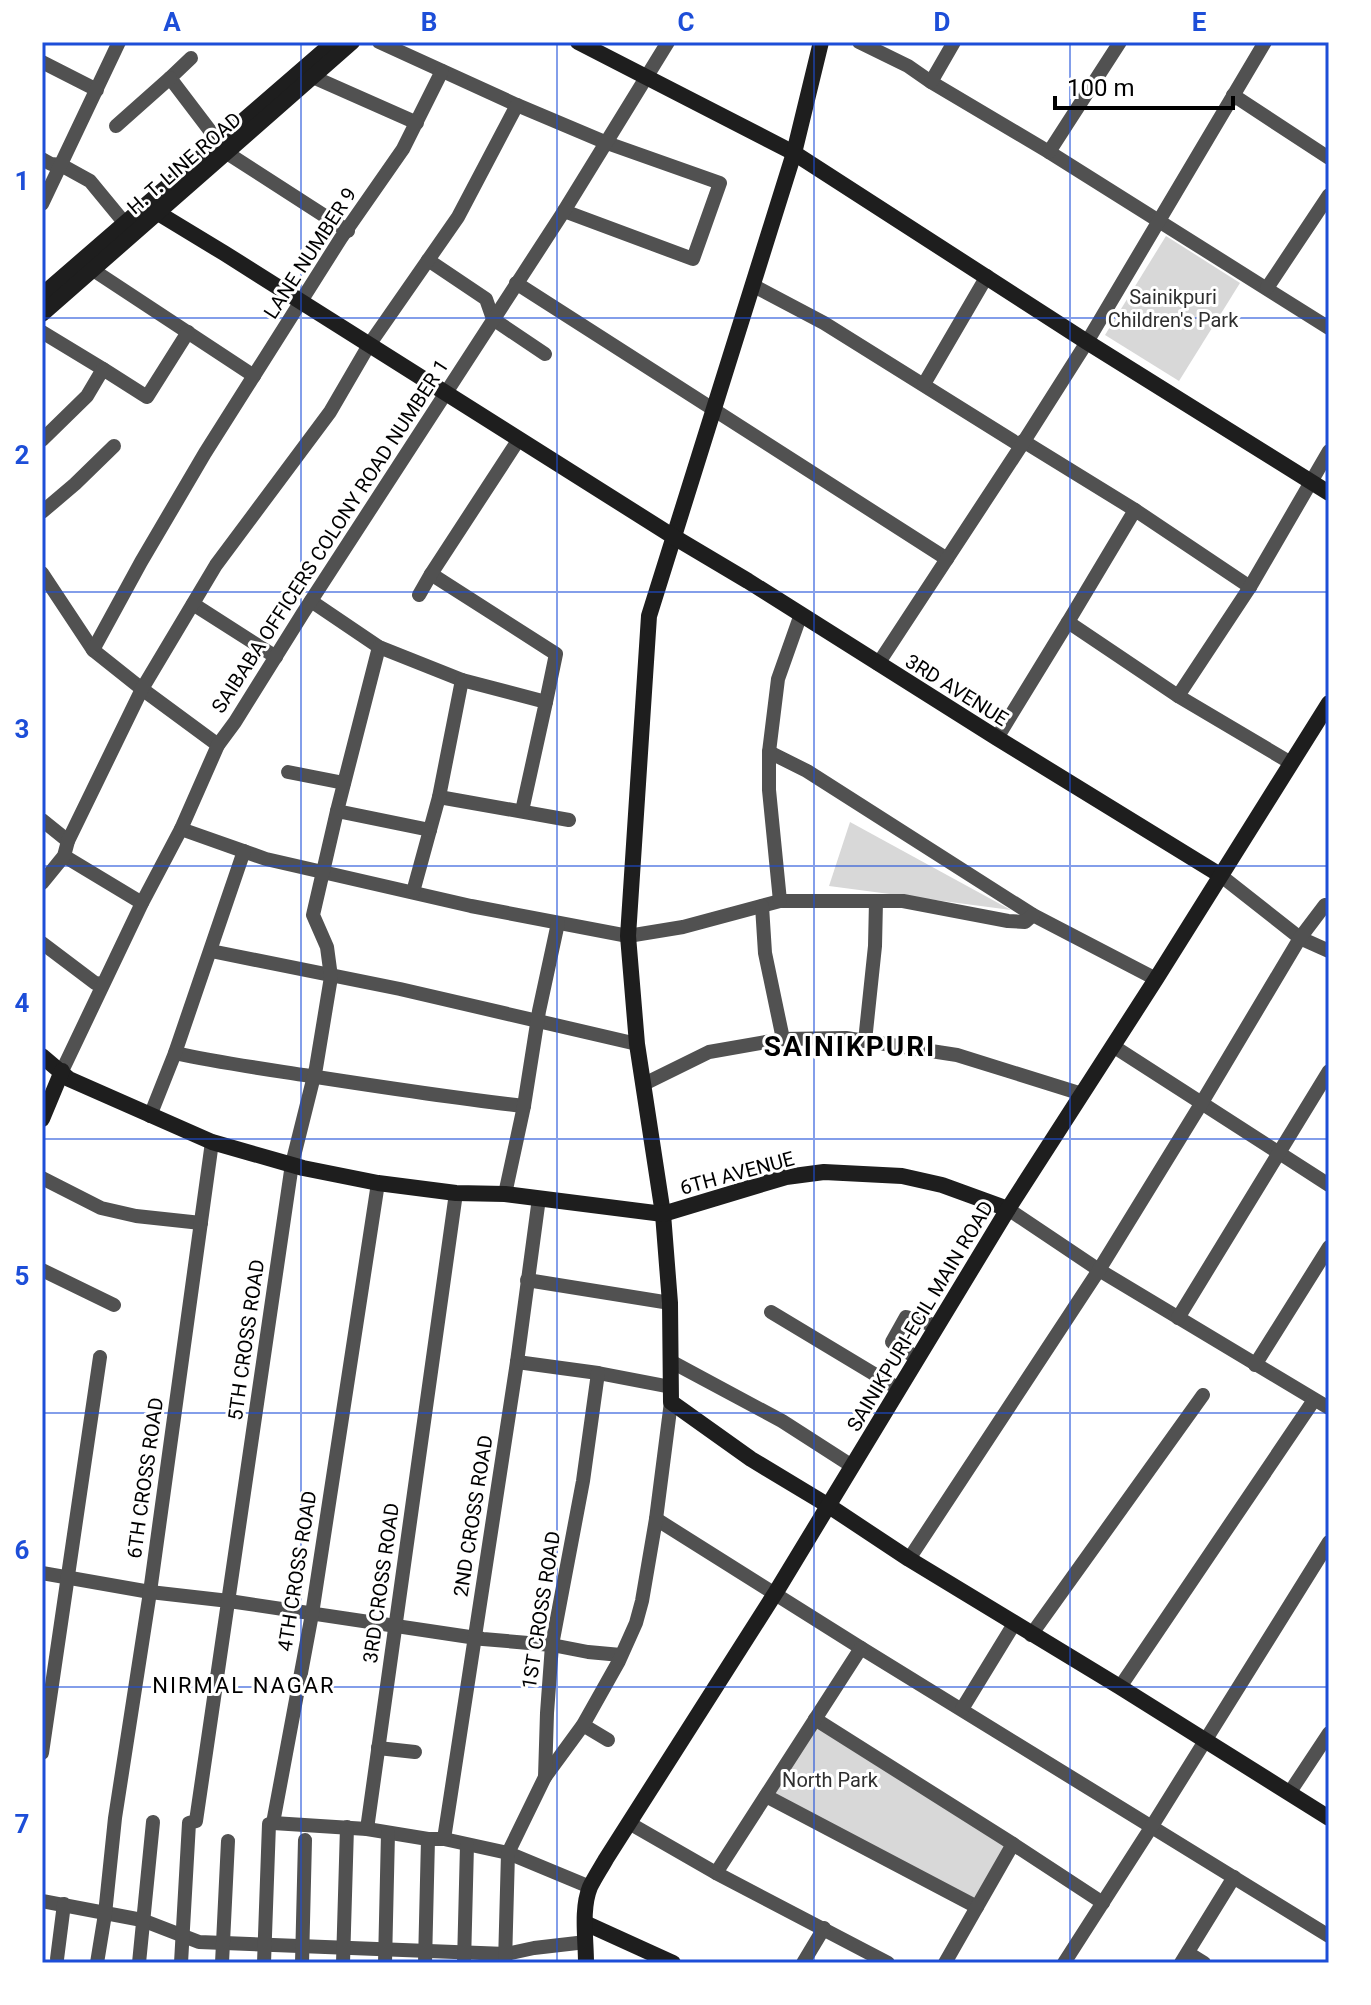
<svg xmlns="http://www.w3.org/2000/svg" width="1371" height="2005" viewBox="0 0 1371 2005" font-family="Roboto,sans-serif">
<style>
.green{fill:#d8d8d8}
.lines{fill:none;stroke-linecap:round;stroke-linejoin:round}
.street{stroke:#515151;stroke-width:14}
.secondary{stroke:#1e1e1e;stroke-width:16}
.grid{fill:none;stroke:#1d4ed8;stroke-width:2;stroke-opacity:0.55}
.labels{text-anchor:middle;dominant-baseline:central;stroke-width:6;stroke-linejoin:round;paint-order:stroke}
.street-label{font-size:20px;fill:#000;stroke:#fff}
.park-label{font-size:20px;fill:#2f2f2f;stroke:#fff}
.neighbourhood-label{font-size:22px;letter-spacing:2px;fill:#000;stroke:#fff}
.district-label{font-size:28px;font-weight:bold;letter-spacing:2px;fill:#000;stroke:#fff}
.neatline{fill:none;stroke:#1d4ed8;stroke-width:3}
.grid-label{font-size:26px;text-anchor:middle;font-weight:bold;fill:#1d4ed8}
</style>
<rect width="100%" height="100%" fill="#fff"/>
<!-- green -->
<g class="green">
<path d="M 1166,236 L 1240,283 L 1179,381 L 1105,335 Z"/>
<path d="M 850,822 L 1011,910 L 829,886 Z"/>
<path d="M 815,1719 L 1013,1844 L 977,1907 L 766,1796 Z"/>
</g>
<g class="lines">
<!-- street -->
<g class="street">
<path d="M 379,42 L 517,105 L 607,143 L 720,183 L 693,259 L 564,211"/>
<path d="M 859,42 L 908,66 L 931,82 L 1049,152 L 1329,328"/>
<path d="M 191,58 L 170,78 L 227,153 L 348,231"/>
<path d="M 42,62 L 97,90"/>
<path d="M 304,73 L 417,123"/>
<path d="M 931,82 L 954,42"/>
<path d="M 1233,95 L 1329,158"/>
<path d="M 116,126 L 170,78"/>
<path d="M 1049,152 L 1120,42"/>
<path d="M 42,159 L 51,164 L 61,165 L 90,181 L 132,232"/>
<path d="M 42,204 L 119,42"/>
<path d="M 428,260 L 486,299 L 493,319 L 545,354"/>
<path d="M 84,264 L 254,376"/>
<path d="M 516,283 L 947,559"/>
<path d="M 754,286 L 824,323 L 1021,446"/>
<path d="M 1267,288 L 1329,195"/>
<path d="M 42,332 L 103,369"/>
<path d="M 924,384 L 987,276"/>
<path d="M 42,440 L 87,396 L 103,369 L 147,397 L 188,332"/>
<path d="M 1023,441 L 1135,510"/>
<path d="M 42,512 L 75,484 L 114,446"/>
<path d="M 42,573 L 93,650 L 142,689 L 218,745"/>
<path d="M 431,574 L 556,654 L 546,702"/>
<path d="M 419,595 L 431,574 L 519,439"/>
<path d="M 311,601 L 379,647 L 462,680"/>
<path d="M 193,604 L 276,657"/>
<path d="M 1068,622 L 1135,510 L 1250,587"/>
<path d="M 93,650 L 141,562 L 205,453 L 341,238 L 403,149 L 442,71"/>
<path d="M 878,664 L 1021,446 L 1087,342 L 1265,42"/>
<path d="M 1178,696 L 1291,763"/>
<path d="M 997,738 L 1068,622 L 1178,696 L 1250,587 L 1329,451"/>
<path d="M 769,752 L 807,771 L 1033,915 L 1156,979"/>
<path d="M 288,772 L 344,783"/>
<path d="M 439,797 L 569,820"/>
<path d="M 337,811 L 379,647"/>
<path d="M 42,820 L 68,841"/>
<path d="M 181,829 L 266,859 L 471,906 L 628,936 L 683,927 L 780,901 L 903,901 L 1008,921 L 1025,922 L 1033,915"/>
<path d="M 64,856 L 142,903"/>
<path d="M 1220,875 L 1300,938 L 1329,951"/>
<path d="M 42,883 L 64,856 L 68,841 L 142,689 L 216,565 L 330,412 L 369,345 L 458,217 L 517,105"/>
<path d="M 413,892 L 439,797 L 462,680 L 546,702 L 522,811"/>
<path d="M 780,901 L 769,790 L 769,752 L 778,679 L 801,614"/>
<path d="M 762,906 L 765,953 L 783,1039"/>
<path d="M 42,943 L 95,983 L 102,984"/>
<path d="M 211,951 L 400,989 L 637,1044"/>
<path d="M 865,1041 L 875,946 L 876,901"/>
<path d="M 1113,1046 L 1329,1185"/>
<path d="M 175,1053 C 220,1063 265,1069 310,1076 C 381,1087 452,1098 524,1106"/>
<path d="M 62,1071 L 142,903 L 181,829 L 218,745 L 235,722 L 303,613 L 564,211 L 668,42"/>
<path d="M 644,1084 L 709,1052 L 783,1039 L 846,1038 L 957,1055 L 1082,1094"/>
<path d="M 150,1116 L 175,1053 L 244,851"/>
<path d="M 42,1178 L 101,1208 L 136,1216 L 201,1223"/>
<path d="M 505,1194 L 524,1106 L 539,1011 L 558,923"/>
<path d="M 1008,1209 L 1099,1270 L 1329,1408"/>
<path d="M 42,1270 L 114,1305"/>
<path d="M 527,1280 L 670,1303"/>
<path d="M 771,1312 L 899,1389"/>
<path d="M 1178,1318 L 1329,1071"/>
<path d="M 917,1358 L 892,1342 L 906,1317 L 937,1326"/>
<path d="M 517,1362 L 598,1373 L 671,1387"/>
<path d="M 672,1362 L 782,1421 L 852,1466"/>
<path d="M 1255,1365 L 1329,1247"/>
<path d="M 656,1519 L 861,1648 L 1329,1936"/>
<path d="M 909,1559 L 1099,1270 L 1201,1104 L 1300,938 L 1325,905"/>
<path d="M 42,1573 L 150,1592 L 229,1601 L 483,1639 L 552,1645 L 588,1652 L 621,1655"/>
<path d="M 1031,1635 L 1203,1395"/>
<path d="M 1120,1687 L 1314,1400"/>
<path d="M 962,1709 L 1014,1624"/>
<path d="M 815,1719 L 1013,1844"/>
<path d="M 583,1725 L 608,1740"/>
<path d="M 378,1748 L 415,1752"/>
<path d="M 42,1753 L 100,1357"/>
<path d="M 545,1777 L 583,1725 L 619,1661 L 636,1623 L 642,1601 L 656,1519 L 671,1402"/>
<path d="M 1290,1792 L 1329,1733"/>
<path d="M 766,1796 L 977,1907"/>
<path d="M 273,1823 L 367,1829 L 428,1839 L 444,1839 L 508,1853 L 590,1887"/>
<path d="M 629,1823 L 716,1873 L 861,1648"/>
<path d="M 367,1829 L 456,1193"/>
<path d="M 444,1839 L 517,1362 L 539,1198"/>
<path d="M 716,1873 L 888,1963"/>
<path d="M 42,1901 L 142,1920 L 199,1942 L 506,1954 L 534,1948 L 586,1942"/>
<path d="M 1188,1953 L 1204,1963"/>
<path d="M 57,1959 L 64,1904"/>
<path d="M 97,1963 L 105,1914 L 115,1818 L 150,1592 L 212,1142"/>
<path d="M 139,1963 L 153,1822"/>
<path d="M 181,1963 L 189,1823 L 196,1821 L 292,1164 L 316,1068 L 331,977 L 327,947 L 313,915 L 337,811 L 430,830"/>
<path d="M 222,1963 L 228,1841"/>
<path d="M 264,1963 L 269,1824 L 273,1823 L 312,1614 L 378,1183"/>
<path d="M 302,1963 L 305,1840"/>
<path d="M 343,1963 L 347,1827"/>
<path d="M 385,1963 L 388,1833"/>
<path d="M 425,1963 L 428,1839"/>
<path d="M 464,1963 L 467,1845"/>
<path d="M 505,1963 L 508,1853 L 545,1777 L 547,1713 L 552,1645 L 583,1481 L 598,1373"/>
<path d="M 803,1963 L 824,1928"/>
<path d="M 945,1963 L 1013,1844 L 1103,1903"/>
<path d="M 1064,1963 L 1152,1826 L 1329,1542"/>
<path d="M 1181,1963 L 1234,1877"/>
</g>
<!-- secondary -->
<g class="secondary">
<path d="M 578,42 L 794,153 L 1087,342 L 1329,493"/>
<path d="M 821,42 L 794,153 L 649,616 L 628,936 L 637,1044 L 663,1214 L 670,1303 L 671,1402 L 751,1459 L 829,1506 L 909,1559 L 1120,1687 L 1329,1818"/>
<path d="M 150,203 L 158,213 L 224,253 L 674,537 L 748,581 L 997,738 L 1220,875"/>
<path d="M 42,295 L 334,42"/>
<path d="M 42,314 L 352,42"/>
<path d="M 42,1056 L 69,1079 L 212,1142 L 303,1168 L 378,1183 L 456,1193 L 505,1194 L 663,1214 L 786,1177 L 824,1172 L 902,1176 L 942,1185 L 1008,1209"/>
<path d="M 42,1119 L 62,1071"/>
<path d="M 585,1923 L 673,1963"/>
<path d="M 586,1963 C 586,1939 581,1909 590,1887 C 595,1877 601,1868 606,1859 L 776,1592 L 1008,1209 L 1156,979 L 1329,703"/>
</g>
</g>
<!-- grid -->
<path class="grid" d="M 301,42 L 301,1963M 557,42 L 557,1963M 814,42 L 814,1963M 1070,42 L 1070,1963M 42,318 L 1329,318M 42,592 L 1329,592M 42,866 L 1329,866M 42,1139 L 1329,1139M 42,1413 L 1329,1413M 42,1687 L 1329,1687"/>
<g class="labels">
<!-- street labels -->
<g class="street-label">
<text transform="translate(184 163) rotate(-41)">H. T. LINE ROAD</text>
<text transform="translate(310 253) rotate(-57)">LANE NUMBER 9</text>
<text transform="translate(330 536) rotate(-57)">SAIBABA OFFICERS COLONY ROAD NUMBER 1</text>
<text transform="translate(957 690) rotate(32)">3RD AVENUE</text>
<text transform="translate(737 1173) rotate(-15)">6TH AVENUE</text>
<text transform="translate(920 1316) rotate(-59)">SAINIKPURI-ECIL MAIN ROAD</text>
<text transform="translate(246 1340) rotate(-82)">5TH CROSS ROAD</text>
<text transform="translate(145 1478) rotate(-82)">6TH CROSS ROAD</text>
<text transform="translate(473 1516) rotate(-81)">2ND CROSS ROAD</text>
<text transform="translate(297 1571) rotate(-81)">4TH CROSS ROAD</text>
<text transform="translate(381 1583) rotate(-82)">3RD CROSS ROAD</text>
<text transform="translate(541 1610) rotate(-81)">1ST CROSS ROAD</text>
</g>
<!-- park labels -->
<g class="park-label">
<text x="1173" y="297">Sainikpuri<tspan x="1173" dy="23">Children's Park</tspan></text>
<text x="830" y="1780">North Park</text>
</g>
<!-- neighbourhood labels -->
<g class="neighbourhood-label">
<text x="244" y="1685">NIRMAL NAGAR</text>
</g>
<!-- district labels -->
<g class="district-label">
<text x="850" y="1046">SAINIKPURI</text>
</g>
</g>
<!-- border -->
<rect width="1371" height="2005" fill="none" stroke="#ffffff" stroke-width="88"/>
<!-- scale -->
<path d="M1055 96v12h178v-12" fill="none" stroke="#000000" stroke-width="4"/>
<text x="1067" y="96" font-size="24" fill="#000000" stroke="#ffffff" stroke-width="6" paint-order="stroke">100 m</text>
<rect x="44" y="44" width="1283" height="1917" class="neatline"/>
<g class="grid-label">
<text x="172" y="31">A</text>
<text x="429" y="31">B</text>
<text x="686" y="31">C</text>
<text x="942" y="31">D</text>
<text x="1199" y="31">E</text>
<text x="22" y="190">1</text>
<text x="22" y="464">2</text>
<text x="22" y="738">3</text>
<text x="22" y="1012">4</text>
<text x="22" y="1285">5</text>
<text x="22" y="1559">6</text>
<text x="22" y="1833">7</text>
</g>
</svg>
